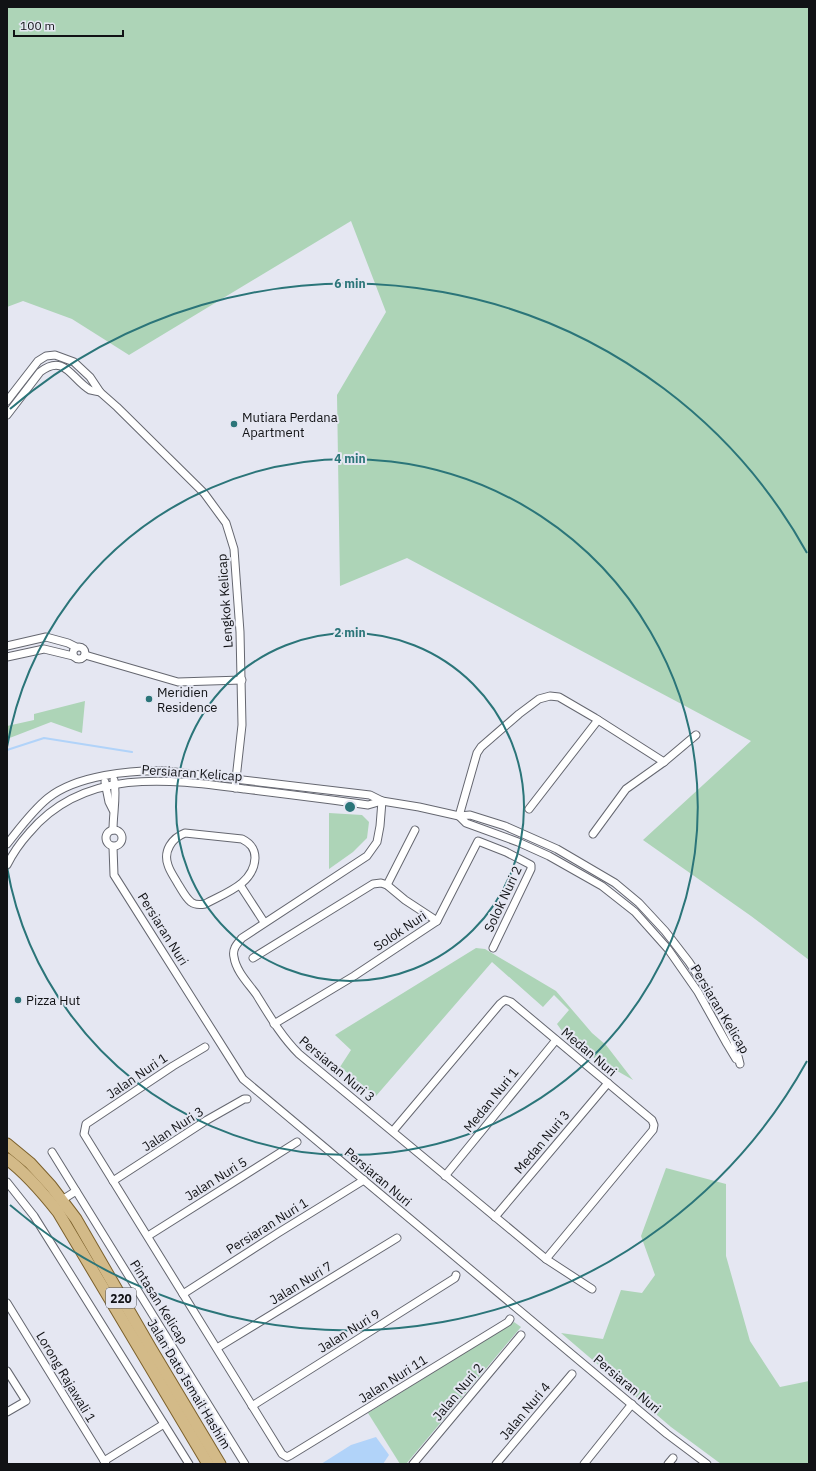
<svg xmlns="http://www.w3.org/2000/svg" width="816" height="1471" viewBox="0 0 816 1471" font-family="'IBM Plex Sans',sans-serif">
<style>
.green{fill:#add4b7}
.water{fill:#b1d3f9}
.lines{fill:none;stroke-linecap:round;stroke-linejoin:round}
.stream{stroke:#b1d3f9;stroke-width:2}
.minor-casing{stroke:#656770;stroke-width:9}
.primary-casing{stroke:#7c612c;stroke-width:13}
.minor{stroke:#fff;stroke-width:7}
.primary{stroke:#d3ba88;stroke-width:11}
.ring{fill:none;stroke:#2b7579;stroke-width:2}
.poi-dot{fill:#2b7579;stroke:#e5e7f2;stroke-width:1.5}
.labels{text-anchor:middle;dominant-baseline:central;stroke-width:4;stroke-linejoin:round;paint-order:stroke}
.shield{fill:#e5e7f2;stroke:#515257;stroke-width:1}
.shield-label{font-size:12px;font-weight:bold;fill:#111215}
.poi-label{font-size:13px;fill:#111215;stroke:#e5e7f2;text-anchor:start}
.street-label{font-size:13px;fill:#111215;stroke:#e5e7f2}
.centre{fill:#2b7579;stroke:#e5e7f2;stroke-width:2}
.ring-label{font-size:12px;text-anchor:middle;font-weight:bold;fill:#2b7579;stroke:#e5e7f2;stroke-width:4;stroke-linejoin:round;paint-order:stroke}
</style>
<rect width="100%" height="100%" fill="#e5e7f2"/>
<!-- green -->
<g class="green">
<path d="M 7,7 L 809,7 L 809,960 L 751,916 L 643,840 L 751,741 L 407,558 L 340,586 L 337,395 L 386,312 L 351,221 L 129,355 L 72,319 L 23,301 L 7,307 Z"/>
<path d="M 85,701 L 82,733 L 51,722 L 7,739 L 7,726 L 34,720 L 34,714 Z"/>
<path d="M 329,813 L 362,815 L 369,822 L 367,838 L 353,852 L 329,869 Z"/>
<path d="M 476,948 L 485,949 L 556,991 L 592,1033 L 606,1045 L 633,1080 L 572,1045 L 557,1024 L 569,1010 L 554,995 L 543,1007 L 492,962 L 376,1096 L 340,1067 L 351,1050 L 335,1035 Z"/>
<path d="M 666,1168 L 726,1184 L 726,1256 L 750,1341 L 780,1387 L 809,1381 L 809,1464 L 721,1464 L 671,1427 L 561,1333 L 603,1339 L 621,1290 L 642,1293 L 655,1275 L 641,1236 Z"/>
<path d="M 514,1322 L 521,1327 L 406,1464 L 400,1464 L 368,1413 Z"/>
</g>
<!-- water -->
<path class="water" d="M 376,1437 L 389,1455 L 383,1464 L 321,1464 L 351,1445 Z"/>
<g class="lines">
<!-- stream -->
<path class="stream" d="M 7,750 L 44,738 L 132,752"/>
<defs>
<g id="minor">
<path d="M 7,401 L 38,361 L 46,356 L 55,355 L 74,362 L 90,377 L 100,392 L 117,407 L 204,493 L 226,523 L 234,549 L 240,632 L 242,725 L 235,788"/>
<path d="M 7,415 L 40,372 C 65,353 71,379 90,390 C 93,391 97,391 100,392"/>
<path d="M 7,646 L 46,637 L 68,643 L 76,647"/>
<circle cx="79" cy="653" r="6"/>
<path d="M 85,655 L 178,682 L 242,680"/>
<path d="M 7,657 L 44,649 L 73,656"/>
<path d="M 105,782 L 109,802 L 113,810"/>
<path d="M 382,801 L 380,826 L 377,842 L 367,856 L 242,938 C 237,944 232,949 234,957 C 236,971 248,983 256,994 C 269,1015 281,1036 299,1054 L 546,1259 L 592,1289"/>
<path d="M 529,809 L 598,720"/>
<path d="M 459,816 L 466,823 L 518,842 L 549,856 L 602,886 L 635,912 L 668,949 L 698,992 L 727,1044 L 736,1059"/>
<path d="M 459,816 L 477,753 L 481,747 L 519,714 L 539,699 L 550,696 L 559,697 L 595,718 L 664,762"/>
<circle cx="114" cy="838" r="8"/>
<path d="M 113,830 C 113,813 117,796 114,780"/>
<path d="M 185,833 L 242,839 C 250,843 255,848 255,858 C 254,884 225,893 205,904 C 200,905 195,905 191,902 C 185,897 182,890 178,884 C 175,878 170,872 168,865 C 163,851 172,838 185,833 Z"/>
<path d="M 593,834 L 626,789 L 664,762 L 696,735"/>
<path d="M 7,844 C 20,828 32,811 48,798 C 77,775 131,770 166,771 L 370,795 L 382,801 L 419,807 L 459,816 L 470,815 L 505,826 L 557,849 L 615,883 L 639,903 L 665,931 L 689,962 L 706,988 L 734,1041 L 740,1064"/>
<path d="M 113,847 L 114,875 L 243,1079 L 667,1434 L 707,1464"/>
<path d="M 7,865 C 13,853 20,843 29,833 C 84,767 169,779 245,789 C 286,794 327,799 368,805 L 382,801"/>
<path d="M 240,885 L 264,922"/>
<path d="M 387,885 L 415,830"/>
<path d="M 253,958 L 373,884 L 381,883 L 387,885 L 405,900 L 437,921"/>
<path d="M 274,1024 L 354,976 L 437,921 L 478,841 L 506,852 L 531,865 L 531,869 L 493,948"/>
<path d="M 205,1047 L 173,1066 L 86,1124 L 84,1134 L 282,1454 L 287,1457 L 291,1455 L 508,1322 L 510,1319"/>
<path d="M 393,1131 L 500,1004 L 505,1000 L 511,1002 L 652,1120 L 654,1125 L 653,1130 L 546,1259"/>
<path d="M 52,1152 L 245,1464"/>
<path d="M 445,1176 L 556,1040"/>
<path d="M 113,1181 L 207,1120 L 244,1099 L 247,1099"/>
<path d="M 7,1182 L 34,1216 L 189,1464"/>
<path d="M 62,1200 L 76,1191"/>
<path d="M 495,1217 L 608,1083"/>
<path d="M 148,1236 L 297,1142"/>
<path d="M 183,1294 L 278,1233 L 364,1180"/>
<path d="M 7,1303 L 106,1464"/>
<path d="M 217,1348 L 397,1238"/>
<path d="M 7,1371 L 26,1401 L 7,1412"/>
<path d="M 252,1406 L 455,1278 L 456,1275"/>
<path d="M 104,1461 L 164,1424"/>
<path d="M 413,1464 L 521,1335"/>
<path d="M 496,1464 L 572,1374"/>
<path d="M 584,1464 L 632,1404"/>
<path d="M 668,1464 L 673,1458"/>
</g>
<g id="primary">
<path d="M 7,1144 L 30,1163 L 51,1186 L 76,1219 L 150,1347 L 220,1464"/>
<path d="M 7,1159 C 26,1173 43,1193 58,1212 L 208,1464"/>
</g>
</defs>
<!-- minor casing -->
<use href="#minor" class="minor-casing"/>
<!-- primary casing -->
<use href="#primary" class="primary-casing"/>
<!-- minor -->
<use href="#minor" class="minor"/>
<!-- primary -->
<use href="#primary" class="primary"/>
</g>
<!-- distance rings -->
<g class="ring">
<circle cx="350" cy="807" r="174"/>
<path d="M7 747A348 348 0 1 1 7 867"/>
<path d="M807 1061A523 523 0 0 1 10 1205M10 409A523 523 0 0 1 807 553"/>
</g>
<!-- markers -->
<g class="poi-dot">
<circle cx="234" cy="424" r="4"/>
<circle cx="149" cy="699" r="4"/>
<circle cx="18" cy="1000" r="4"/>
</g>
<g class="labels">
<!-- shield labels -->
<rect class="shield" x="106" y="1288" width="30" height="20" rx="3"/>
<g class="shield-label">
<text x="121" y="1298">220</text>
</g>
<!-- poi labels -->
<g class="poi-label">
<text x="242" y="417">Mutiara Perdana<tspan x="242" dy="15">Apartment</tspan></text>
<text x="157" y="692">Meridien<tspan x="157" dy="15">Residence</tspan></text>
<text x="26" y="1000">Pizza Hut</text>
</g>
<!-- street labels -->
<g class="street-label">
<text transform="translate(225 601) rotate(-94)">Lengkok Kelicap</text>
<text transform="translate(192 773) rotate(4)">Persiaran Kelicap</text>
<text transform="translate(503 899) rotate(-65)">Solok Nuri 2</text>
<text transform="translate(163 929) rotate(58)">Persiaran Nuri</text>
<text transform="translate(400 931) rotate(-34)">Solok Nuri</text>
<text transform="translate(720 1009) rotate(59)">Persiaran Kelicap</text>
<text transform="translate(589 1052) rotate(40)">Medan Nuri</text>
<text transform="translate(337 1069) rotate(40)">Persiaran Nuri 3</text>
<text transform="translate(137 1076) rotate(-34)">Jalan Nuri 1</text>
<text transform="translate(491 1100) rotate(-51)">Medan Nuri 1</text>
<text transform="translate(173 1129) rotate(-33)">Jalan Nuri 3</text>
<text transform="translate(542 1142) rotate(-50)">Medan Nuri 3</text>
<text transform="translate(378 1177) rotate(40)">Persiaran Nuri</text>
<text transform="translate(216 1179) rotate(-32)">Jalan Nuri 5</text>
<text transform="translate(267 1226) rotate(-32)">Persiaran Nuri 1</text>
<text transform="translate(301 1283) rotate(-31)">Jalan Nuri 7</text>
<text transform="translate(159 1302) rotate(58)">Pintasan Kelicap</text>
<text transform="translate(349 1331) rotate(-32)">Jalan Nuri 9</text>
<text transform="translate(66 1377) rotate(59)">Lorong Rajawali 1</text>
<text transform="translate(393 1379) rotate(-32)">Jalan Nuri 11</text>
<text transform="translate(189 1384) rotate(59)">Jalan Dato Ismail Hashim</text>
<text transform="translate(627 1384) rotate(40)">Persiaran Nuri</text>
<text transform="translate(458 1392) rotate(-50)">Jalan Nuri 2</text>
<text transform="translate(525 1411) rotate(-50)">Jalan Nuri 4</text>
</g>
</g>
<circle cx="350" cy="807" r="6" class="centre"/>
<g class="ring-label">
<text x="350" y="288">6 min</text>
<text x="350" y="463">4 min</text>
<text x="350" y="637">2 min</text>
</g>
<!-- border -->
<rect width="816" height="1471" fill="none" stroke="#111215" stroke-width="16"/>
<!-- scale -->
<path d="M14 30v6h109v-6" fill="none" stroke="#111215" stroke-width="2"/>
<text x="20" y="30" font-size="12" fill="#111215" stroke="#e5e7f2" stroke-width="3" paint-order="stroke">100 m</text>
</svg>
